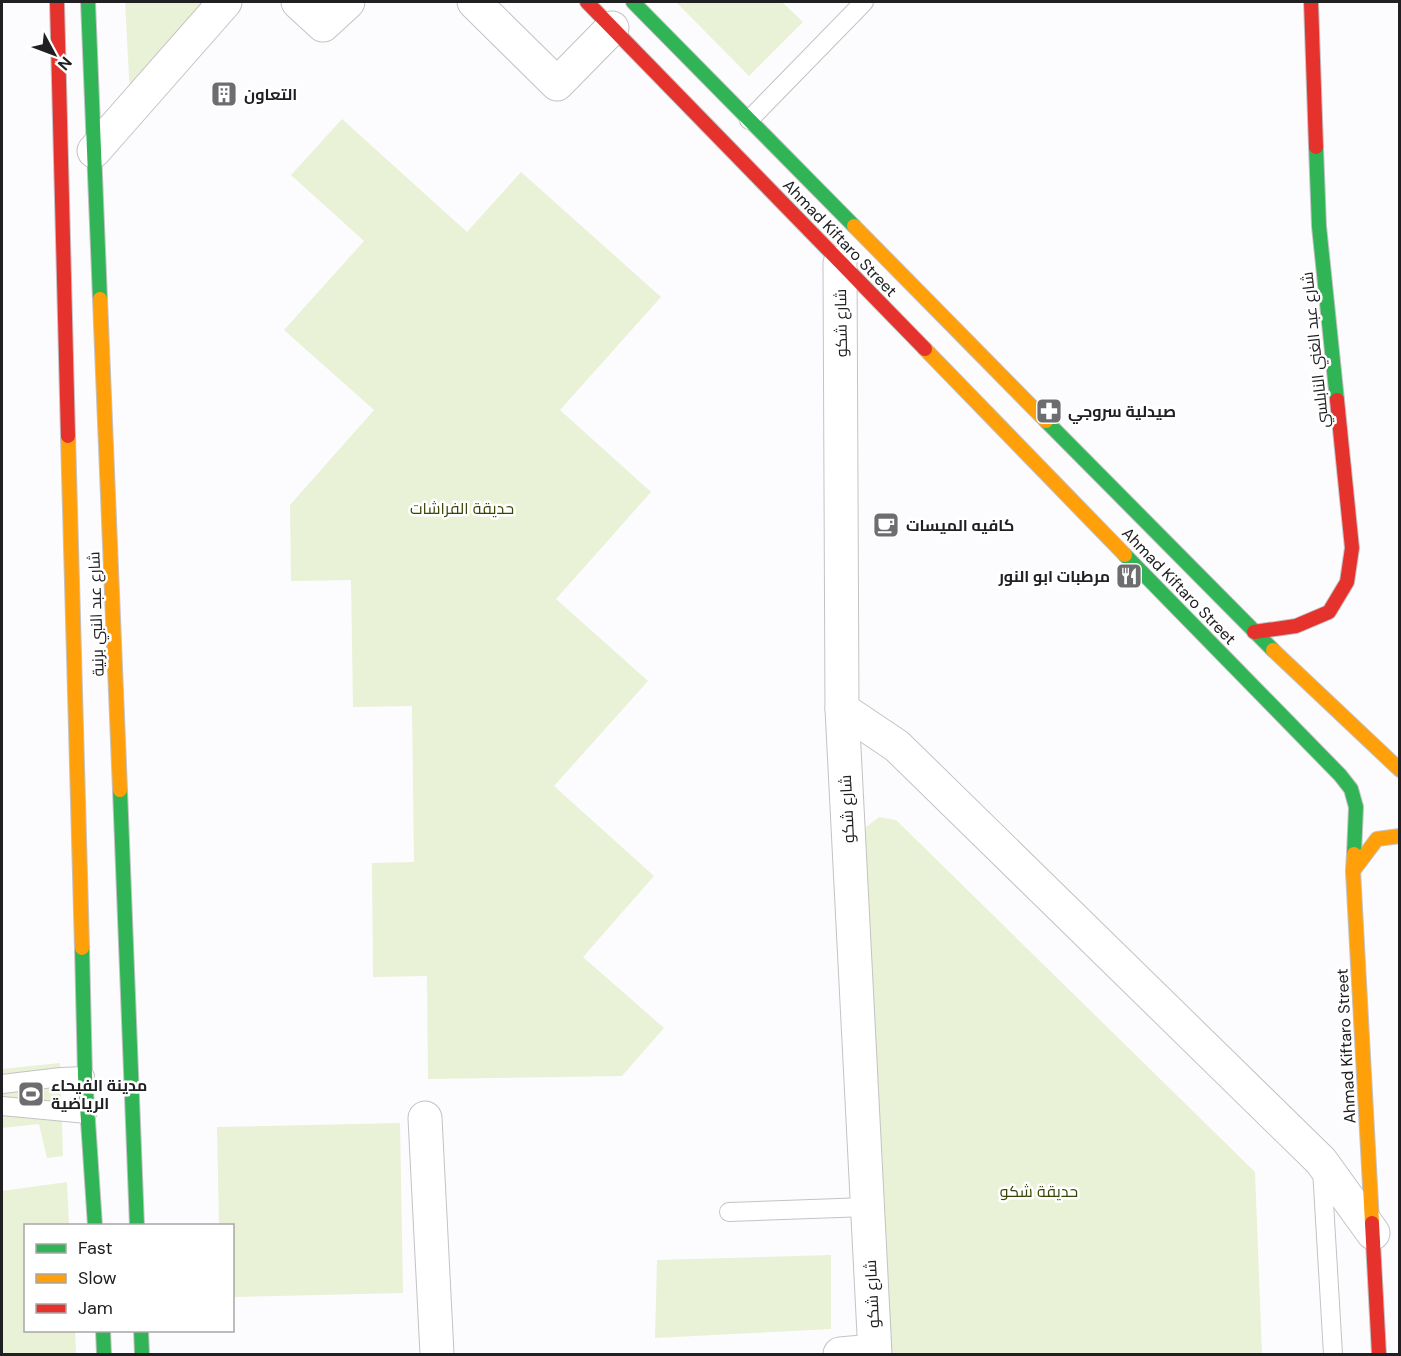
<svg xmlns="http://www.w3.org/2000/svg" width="1401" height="1356" viewBox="0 0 1401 1356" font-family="'DM Sans',Cairo,sans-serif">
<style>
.green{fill:#e9f1d6}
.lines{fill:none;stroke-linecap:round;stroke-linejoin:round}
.lane-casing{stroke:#c3c3c5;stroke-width:20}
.street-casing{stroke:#c3c3c5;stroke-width:35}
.fast-casing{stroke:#c3c3c5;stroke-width:16}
.slow-casing{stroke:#c3c3c5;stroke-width:16}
.jam-casing{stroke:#c3c3c5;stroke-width:16}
.lane{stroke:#fff;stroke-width:18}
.street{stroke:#fff;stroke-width:33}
.fast{stroke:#30b455;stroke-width:14}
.slow{stroke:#ff9f0a;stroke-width:14}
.jam{stroke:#e5322d;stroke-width:14}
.labels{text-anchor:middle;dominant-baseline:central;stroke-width:5;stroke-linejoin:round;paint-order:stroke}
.poi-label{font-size:16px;font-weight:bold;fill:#202023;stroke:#fff;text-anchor:start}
.street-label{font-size:16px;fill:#202023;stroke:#fff}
.park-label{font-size:16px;fill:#384503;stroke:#fff}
</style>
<rect width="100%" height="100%" fill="#fcfcfe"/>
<!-- green -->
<g class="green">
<path d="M 125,2 L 209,2 L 130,95 Z"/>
<path d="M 676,2 L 782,2 L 803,22 L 749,76 Z"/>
<path d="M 342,119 L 467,232 L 521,172 L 661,297 L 560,410 L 651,492 L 556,599 L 648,681 L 554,786 L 654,876 L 583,957 L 664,1028 L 622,1076 L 428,1079 L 427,976 L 373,977 L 372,863 L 414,862 L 412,706 L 353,707 L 351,580 L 291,581 L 290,505 L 374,410 L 284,330 L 364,241 L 291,175 Z"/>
<path d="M 879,817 L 896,820 L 1255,1172 L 1262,1354 L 883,1354 L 858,841 L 865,828 Z"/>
<path d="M 60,1063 L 63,1156 L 47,1158 L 39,1124 L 2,1128 L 2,1069 Z"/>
<path d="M 400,1123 L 403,1293 L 233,1297 L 232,1226 L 219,1225 L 217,1127 Z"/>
<path d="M 67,1182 L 69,1225 L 26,1226 L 26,1330 L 75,1331 L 76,1354 L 2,1354 L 2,1191 Z"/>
<path d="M 831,1255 L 831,1329 L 655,1338 L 657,1260 Z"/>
</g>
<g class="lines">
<defs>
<g id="lane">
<path d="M 749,120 L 864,2"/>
<path d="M 2,1084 L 61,1077 L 85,1076"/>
<path d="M 2,1106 L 87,1114"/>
<path d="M 1322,1169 L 1333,1354"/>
<path d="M 729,1212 L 867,1207"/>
</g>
<g id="street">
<path d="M 298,2 L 323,25 L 348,2"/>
<path d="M 474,2 L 557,84 L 612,28"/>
<path d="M 94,151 L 225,2"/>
<path d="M 840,263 L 842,709 L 875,1354"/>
<path d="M 842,709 L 897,746 L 1321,1161 L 1373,1233"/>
<path d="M 425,1118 L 437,1354"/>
<path d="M 840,1354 L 874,1351"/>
</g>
<g id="fast">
<path d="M 88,2 L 100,299"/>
<path d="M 633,2 L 854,226"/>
<path d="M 1316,147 L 1319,226 L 1337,400"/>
<path d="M 1046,421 L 1273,650"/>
<path d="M 1125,555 L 1340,775 L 1351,789 L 1356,807 L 1354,854"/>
<path d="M 120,790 L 137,1226"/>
<path d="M 82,948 L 85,1076 L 95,1226"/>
<path d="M 103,1330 L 104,1354"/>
<path d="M 141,1330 L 142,1354"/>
</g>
<g id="slow">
<path d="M 854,226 L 1046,421"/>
<path d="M 100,299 L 120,790"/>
<path d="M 925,349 L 1125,555"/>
<path d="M 68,436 L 82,948"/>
<path d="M 1273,650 L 1400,770"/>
<path d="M 1354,854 L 1353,871 L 1372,1223"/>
<path d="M 1353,871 L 1377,839 L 1400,836"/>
</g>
<g id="jam">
<path d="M 57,2 L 68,436"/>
<path d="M 587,2 L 925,349"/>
<path d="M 1311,2 L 1316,147"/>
<path d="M 1254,632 L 1296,626 L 1329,612 L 1347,582 L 1352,548 L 1337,400"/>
<path d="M 1372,1223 L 1379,1354"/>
</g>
</defs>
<!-- lane casing -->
<use href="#lane" class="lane-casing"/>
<!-- street casing -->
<use href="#street" class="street-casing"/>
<!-- fast casing -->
<use href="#fast" class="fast-casing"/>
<!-- slow casing -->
<use href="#slow" class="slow-casing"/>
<!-- jam casing -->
<use href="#jam" class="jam-casing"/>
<!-- lane -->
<use href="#lane" class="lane"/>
<!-- street -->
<use href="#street" class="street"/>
<!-- fast -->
<use href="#fast" class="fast"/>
<!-- slow -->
<use href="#slow" class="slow"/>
<!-- jam -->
<use href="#jam" class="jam"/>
</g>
<!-- icons -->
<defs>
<symbol id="building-square" viewBox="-11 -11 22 22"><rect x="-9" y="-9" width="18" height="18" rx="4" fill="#6d6d70" stroke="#fff"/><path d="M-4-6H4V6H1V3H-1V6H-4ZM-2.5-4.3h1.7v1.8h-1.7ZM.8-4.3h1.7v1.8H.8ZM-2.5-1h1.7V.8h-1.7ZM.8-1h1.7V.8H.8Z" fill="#fff"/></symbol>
<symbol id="pharmacy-square" viewBox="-11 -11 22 22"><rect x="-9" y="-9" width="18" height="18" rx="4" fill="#6d6d70" stroke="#fff"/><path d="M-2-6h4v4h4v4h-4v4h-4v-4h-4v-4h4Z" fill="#fff"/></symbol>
<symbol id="cafe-square" viewBox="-11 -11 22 22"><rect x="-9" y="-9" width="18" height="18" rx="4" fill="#6d6d70" stroke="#fff"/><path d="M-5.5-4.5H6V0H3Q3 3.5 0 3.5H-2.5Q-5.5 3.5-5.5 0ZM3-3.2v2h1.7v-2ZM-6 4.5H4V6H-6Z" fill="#fff"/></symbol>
<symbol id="restaurant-square" viewBox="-11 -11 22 22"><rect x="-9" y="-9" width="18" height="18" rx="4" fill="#6d6d70" stroke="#fff"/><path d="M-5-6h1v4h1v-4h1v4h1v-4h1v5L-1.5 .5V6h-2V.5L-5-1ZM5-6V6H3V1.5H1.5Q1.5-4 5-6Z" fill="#fff"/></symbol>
<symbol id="stadium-square" viewBox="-11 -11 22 22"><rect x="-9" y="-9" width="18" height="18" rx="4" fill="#6d6d70" stroke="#fff"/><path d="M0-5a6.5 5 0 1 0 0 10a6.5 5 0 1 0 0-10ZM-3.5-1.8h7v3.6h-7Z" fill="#fff"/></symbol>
</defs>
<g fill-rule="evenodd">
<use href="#building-square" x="209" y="79" width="30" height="30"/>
<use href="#pharmacy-square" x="1034" y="396" width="30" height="30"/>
<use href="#cafe-square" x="871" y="510" width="30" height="30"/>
<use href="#restaurant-square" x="1114" y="561" width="30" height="30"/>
<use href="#stadium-square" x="16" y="1079" width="30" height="30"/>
</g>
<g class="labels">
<!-- poi labels -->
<g class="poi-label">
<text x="244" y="94">التعاون</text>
<text x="1068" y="411">صيدلية سروجي</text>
<text x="906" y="525">كافيه الميسات</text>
<text x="1110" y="576" text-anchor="end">مرطبات ابو النور</text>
<text x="51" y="1085">مدينة الفيحاء<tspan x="51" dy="18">الرياضية</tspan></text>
</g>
<!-- street labels -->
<g class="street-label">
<text transform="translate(840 238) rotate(46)">Ahmad Kiftaro Street</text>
<text transform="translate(841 323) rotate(-91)">شارع شكو</text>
<text transform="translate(1315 350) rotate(-96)">شارع عبد الغني النابلسي</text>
<text transform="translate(1179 586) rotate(46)">Ahmad Kiftaro Street</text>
<text transform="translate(96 614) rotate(-92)">شارع عبد النبي برنية</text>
<text transform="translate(847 809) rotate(-93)">شارع شكو</text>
<text transform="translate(1346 1046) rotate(-93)">Ahmad Kiftaro Street</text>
<text transform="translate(872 1294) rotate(-93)">شارع شكو</text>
</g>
<!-- park labels -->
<g class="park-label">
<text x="462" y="508">حديقة الفراشات</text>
<text x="1039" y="1191">حديقة شكو</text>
</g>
</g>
<!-- border -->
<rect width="1401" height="1356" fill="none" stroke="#202023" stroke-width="6"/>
<!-- legend -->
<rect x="24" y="1224" width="210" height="108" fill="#ffffff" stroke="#a6a6a7" stroke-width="1.5"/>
<rect x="36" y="1244" width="30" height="9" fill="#30b455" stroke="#a6a6a7" stroke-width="1.5"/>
<text x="78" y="1254" font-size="18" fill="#202023">Fast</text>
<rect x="36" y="1274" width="30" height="9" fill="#ff9f0a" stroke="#a6a6a7" stroke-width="1.5"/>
<text x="78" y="1284" font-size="18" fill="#202023">Slow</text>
<rect x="36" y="1304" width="30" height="9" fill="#e5322d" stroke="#a6a6a7" stroke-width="1.5"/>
<text x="78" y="1314" font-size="18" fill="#202023">Jam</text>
<!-- north arrow -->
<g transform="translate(54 54) rotate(131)" stroke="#ffffff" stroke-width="4.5" paint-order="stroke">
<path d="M0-4.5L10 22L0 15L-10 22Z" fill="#202023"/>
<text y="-9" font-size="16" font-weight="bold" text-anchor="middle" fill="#202023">N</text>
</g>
</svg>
